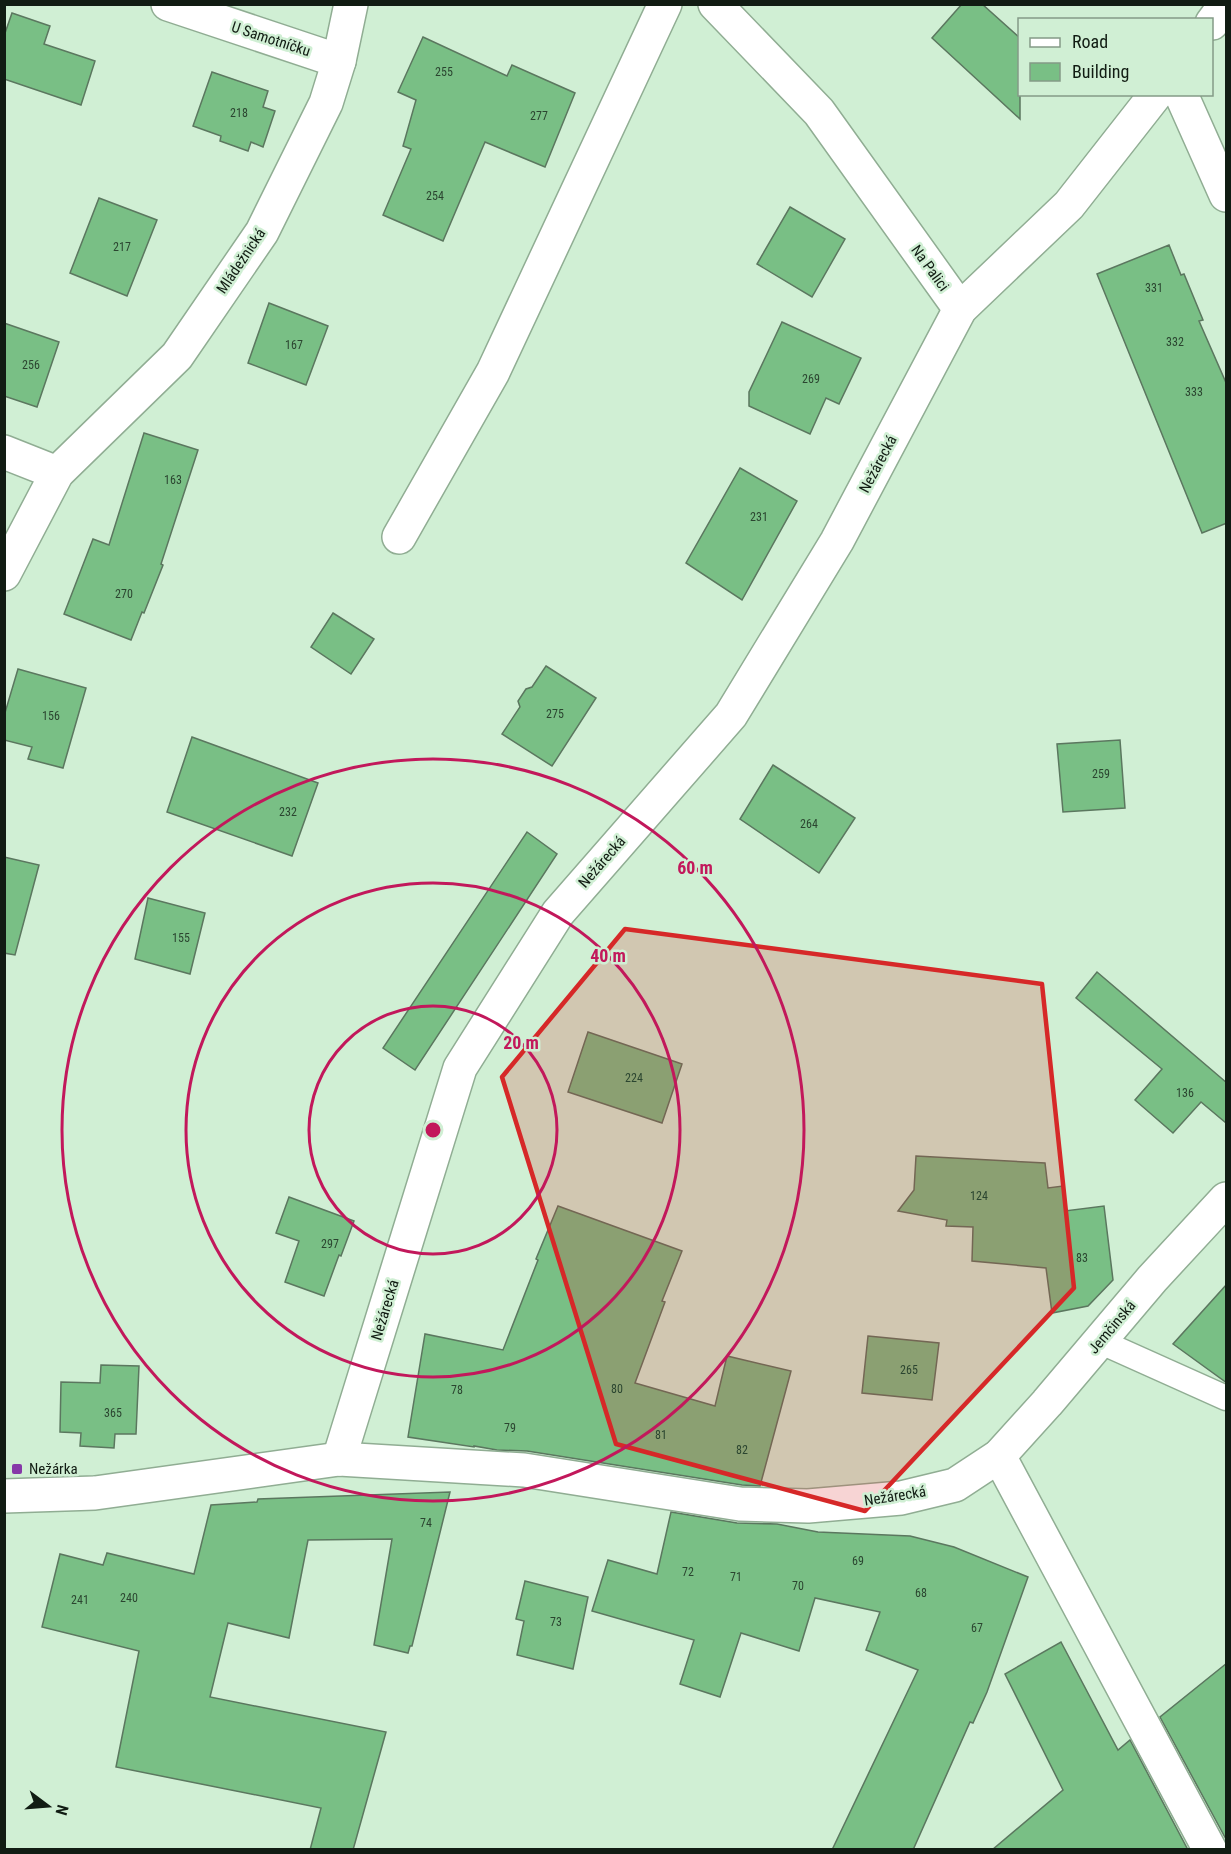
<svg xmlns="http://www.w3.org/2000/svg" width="1231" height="1854" viewBox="0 0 1231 1854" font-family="'Roboto Condensed',sans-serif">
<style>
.building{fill:#79bf85;stroke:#5b775f;stroke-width:1.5}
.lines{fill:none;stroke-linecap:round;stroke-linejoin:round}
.service-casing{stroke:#90ad93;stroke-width:27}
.minor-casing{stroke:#90ad93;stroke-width:36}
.tertiary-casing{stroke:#90ad93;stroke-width:36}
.service{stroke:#fff;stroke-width:24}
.minor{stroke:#fff;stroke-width:33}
.tertiary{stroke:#fff;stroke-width:33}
.marked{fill:#d62828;fill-opacity:0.2;stroke:#d62828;stroke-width:4.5;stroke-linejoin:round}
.ring{fill:none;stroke:#c2185b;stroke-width:3}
.poi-dot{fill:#8638a8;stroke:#d0efd4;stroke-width:2}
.labels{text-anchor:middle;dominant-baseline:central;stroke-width:5;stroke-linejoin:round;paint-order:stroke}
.number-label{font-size:12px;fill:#2b4530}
.street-label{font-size:15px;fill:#111c13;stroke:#d0efd4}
.poi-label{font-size:15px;fill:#111c13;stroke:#d0efd4;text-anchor:start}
.centre{fill:#c2185b;stroke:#d0efd4;stroke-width:3}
.ring-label{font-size:18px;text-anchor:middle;font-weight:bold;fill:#c2185b;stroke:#d0efd4;stroke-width:5;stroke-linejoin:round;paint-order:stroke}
</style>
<rect width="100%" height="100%" fill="#d0efd4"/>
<!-- building -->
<g class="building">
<path d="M 962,4 L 982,4 L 1020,38 L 1020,119 L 932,38 Z"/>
<path d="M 12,13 L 50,26 L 44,44 L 95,61 L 81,105 L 4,79 L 4,36 Z"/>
<path d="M 423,37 L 507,76 L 512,65 L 575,93 L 545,167 L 485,142 L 443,241 L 383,215 L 411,149 L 403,146 L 416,100 L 398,92 Z"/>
<path d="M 212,72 L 268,91 L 263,107 L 275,111 L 263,147 L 251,142 L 248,151 L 220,141 L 221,136 L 193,126 Z"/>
<path d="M 99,198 L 157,220 L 127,296 L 70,273 Z"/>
<path d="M 790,207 L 845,239 L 812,297 L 757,264 Z"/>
<path d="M 1169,245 L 1181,275 L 1184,274 L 1203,320 L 1199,321 L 1227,385 L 1227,523 L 1202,533 L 1097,274 Z"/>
<path d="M 269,303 L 328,326 L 306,385 L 248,363 Z"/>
<path d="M 782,322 L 861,358 L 839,404 L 826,398 L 810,434 L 749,406 L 749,392 Z"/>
<path d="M 4,323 L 59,342 L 37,407 L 4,396 Z"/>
<path d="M 144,433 L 198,450 L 161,564 L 163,565 L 144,613 L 142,612 L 131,640 L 64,614 L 93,539 L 109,545 Z"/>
<path d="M 740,468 L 797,501 L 742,600 L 686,563 Z"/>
<path d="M 333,613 L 374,639 L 351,674 L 311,647 Z"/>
<path d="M 546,666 L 596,698 L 552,766 L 502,734 L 520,707 L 518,701 L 526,689 L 532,687 Z"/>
<path d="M 18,669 L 86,688 L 63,768 L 28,759 L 32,747 L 4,740 L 4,716 Z"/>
<path d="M 192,737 L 318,783 L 292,856 L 167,812 Z"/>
<path d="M 1120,740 L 1125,808 L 1063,812 L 1057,744 Z"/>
<path d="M 773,765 L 855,818 L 819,873 L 740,819 Z"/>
<path d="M 527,832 L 557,854 L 415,1070 L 383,1048 Z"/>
<path d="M 4,857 L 39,865 L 15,955 L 4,953 Z"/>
<path d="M 148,898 L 205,913 L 190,974 L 135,959 Z"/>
<path d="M 1097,972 L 1227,1083 L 1226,1123 L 1201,1102 L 1173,1133 L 1135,1100 L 1162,1069 L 1076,998 Z"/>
<path d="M 588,1032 L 682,1064 L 662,1123 L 568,1092 Z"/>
<path d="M 916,1156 L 1045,1163 L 1048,1188 L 1063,1186 L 1065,1211 L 1104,1206 L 1113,1280 L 1088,1306 L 1052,1313 L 1046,1268 L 972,1261 L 973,1227 L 946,1226 L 947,1220 L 898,1211 L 914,1190 Z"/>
<path d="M 289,1197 L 354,1221 L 341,1256 L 339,1255 L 324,1296 L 285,1282 L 299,1241 L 276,1233 Z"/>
<path d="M 558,1206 L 682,1251 L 662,1301 L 665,1302 L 635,1383 L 715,1406 L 727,1356 L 791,1371 L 760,1486 L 742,1485 L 527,1451 L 497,1450 L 474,1446 L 474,1447 L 408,1437 L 425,1334 L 503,1350 L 538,1260 L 536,1259 Z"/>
<path d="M 1227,1284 L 1227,1383 L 1173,1344 Z"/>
<path d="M 868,1336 L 939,1343 L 932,1400 L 862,1393 Z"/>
<path d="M 101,1365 L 139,1366 L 136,1434 L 115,1434 L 114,1448 L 80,1446 L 81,1433 L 60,1432 L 61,1382 L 100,1383 Z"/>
<path d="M 450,1492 L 412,1646 L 410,1646 L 408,1653 L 374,1645 L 392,1539 L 308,1540 L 289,1638 L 228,1623 L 210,1697 L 386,1732 L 353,1850 L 310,1850 L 321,1808 L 116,1767 L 139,1651 L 42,1627 L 60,1554 L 103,1565 L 107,1553 L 194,1574 L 211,1505 L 257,1502 L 258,1499 Z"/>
<path d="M 671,1512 L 737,1523 L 777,1524 L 818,1532 L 910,1536 L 954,1547 L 1028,1577 L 987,1692 L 973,1723 L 970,1722 L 913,1850 L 832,1850 L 918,1670 L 866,1650 L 880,1612 L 815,1598 L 799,1651 L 741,1633 L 720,1697 L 680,1684 L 694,1640 L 592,1611 L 608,1560 L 657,1574 Z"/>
<path d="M 525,1581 L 588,1597 L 573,1669 L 517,1655 L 524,1621 L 516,1619 Z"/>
<path d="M 1061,1642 L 1118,1750 L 1130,1740 L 1188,1850 L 992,1850 L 1063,1790 L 1005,1674 Z"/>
<path d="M 1227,1663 L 1227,1841 L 1160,1717 Z"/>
</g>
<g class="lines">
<defs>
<path id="service" d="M 1099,1341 L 1226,1398"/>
<g id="minor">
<path d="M 168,4 L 339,61"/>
<path d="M 715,4 L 819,112 L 960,309"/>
<path d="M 1212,23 L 1226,4"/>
<path d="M 1181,94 L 1226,195"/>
<path d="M 4,452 L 57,473"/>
<path d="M 399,537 L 493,372 L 665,4"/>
<path d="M 4,574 L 57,473 L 177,356 L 262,232 L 326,103 L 339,61 L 351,4"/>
<path d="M 999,1456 L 1210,1850"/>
<path d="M 339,1459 L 460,1068 L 558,913 L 731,715 L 837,541 L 960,309 L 1069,205 L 1156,94"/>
</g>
<path id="tertiary" d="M 4,1496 L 95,1493 L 339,1459 L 524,1470 L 740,1504 L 808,1506 L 901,1498 L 955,1485 L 999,1456 L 1047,1403 L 1152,1279 L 1226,1199"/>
</defs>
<!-- service casing -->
<use href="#service" class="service-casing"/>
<!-- minor casing -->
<use href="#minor" class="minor-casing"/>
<!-- tertiary casing -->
<use href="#tertiary" class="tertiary-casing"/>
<!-- service -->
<use href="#service" class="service"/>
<!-- minor -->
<use href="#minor" class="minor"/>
<!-- tertiary -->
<use href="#tertiary" class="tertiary"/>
</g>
<!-- marked area -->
<path class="marked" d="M 625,929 L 1042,984 L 1074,1288 L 865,1511 L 616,1444 L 502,1077 Z"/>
<!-- distance rings -->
<g class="ring">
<circle cx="433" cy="1130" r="124"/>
<circle cx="433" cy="1130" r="247"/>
<circle cx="433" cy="1130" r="371"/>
</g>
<!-- markers -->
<rect class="poi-dot" x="11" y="1463" width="12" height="12" rx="3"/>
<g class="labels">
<!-- number labels -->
<g class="number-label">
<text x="444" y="72">255</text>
<text x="239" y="113">218</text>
<text x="539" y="116">277</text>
<text x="435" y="196">254</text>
<text x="122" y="247">217</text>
<text x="1154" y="288">331</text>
<text x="1175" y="342">332</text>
<text x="294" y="345">167</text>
<text x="31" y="365">256</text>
<text x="811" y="379">269</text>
<text x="1194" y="392">333</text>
<text x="173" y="480">163</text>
<text x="759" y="517">231</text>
<text x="124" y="594">270</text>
<text x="555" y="714">275</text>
<text x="51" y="716">156</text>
<text x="1101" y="774">259</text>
<text x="288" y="812">232</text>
<text x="809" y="824">264</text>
<text x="181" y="938">155</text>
<text x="634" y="1078">224</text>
<text x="1185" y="1093">136</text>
<text x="979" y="1196">124</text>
<text x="330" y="1244">297</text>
<text x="1082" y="1258">83</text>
<text x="909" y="1370">265</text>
<text x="617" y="1389">80</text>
<text x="457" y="1390">78</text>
<text x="113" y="1413">365</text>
<text x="510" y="1428">79</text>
<text x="661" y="1435">81</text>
<text x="742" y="1450">82</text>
<text x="426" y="1523">74</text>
<text x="858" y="1561">69</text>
<text x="688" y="1572">72</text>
<text x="736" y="1577">71</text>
<text x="798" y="1586">70</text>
<text x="921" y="1593">68</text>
<text x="129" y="1598">240</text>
<text x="80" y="1600">241</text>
<text x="556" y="1622">73</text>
<text x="977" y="1628">67</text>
</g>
<!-- street labels -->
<g class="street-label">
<text transform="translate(271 39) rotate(18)">U Samotníčku</text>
<text transform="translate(241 261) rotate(-56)">Mládežnická</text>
<text transform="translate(930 268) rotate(54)">Na Palici</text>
<text transform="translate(878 464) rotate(-62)">Nežárecká</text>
<text transform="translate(602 862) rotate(-49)">Nežárecká</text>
<text transform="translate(385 1310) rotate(-73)">Nežárecká</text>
<text transform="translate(1112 1327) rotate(-50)">Jemčinská</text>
<text transform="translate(895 1496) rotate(-9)">Nežárecká</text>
</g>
<!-- poi labels -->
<g class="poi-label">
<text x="29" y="1469">Nežárka</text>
</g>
</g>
<circle cx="433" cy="1130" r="9" class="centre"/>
<g class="ring-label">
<text x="695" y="874">60 m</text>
<text x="608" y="962">40 m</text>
<text x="521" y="1049">20 m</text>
</g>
<!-- border -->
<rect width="1231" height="1854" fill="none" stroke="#111c13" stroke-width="12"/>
<!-- legend -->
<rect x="1018" y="18" width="195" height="78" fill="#d0efd4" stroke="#849b87" stroke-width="1.5"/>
<rect x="1030" y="38" width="30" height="9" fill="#ffffff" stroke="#849b87" stroke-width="1.5"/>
<text x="1072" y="48" font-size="18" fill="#111c13">Road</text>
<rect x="1030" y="63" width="30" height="18" fill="#79bf85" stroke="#849b87" stroke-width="1.5"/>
<text x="1072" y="78" font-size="18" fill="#111c13">Building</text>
<!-- north arrow -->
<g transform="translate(48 1806) rotate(106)" stroke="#d0efd4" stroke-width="4.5" paint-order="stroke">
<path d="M0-4.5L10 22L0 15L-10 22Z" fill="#111c13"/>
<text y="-9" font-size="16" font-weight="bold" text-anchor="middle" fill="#111c13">N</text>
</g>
</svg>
